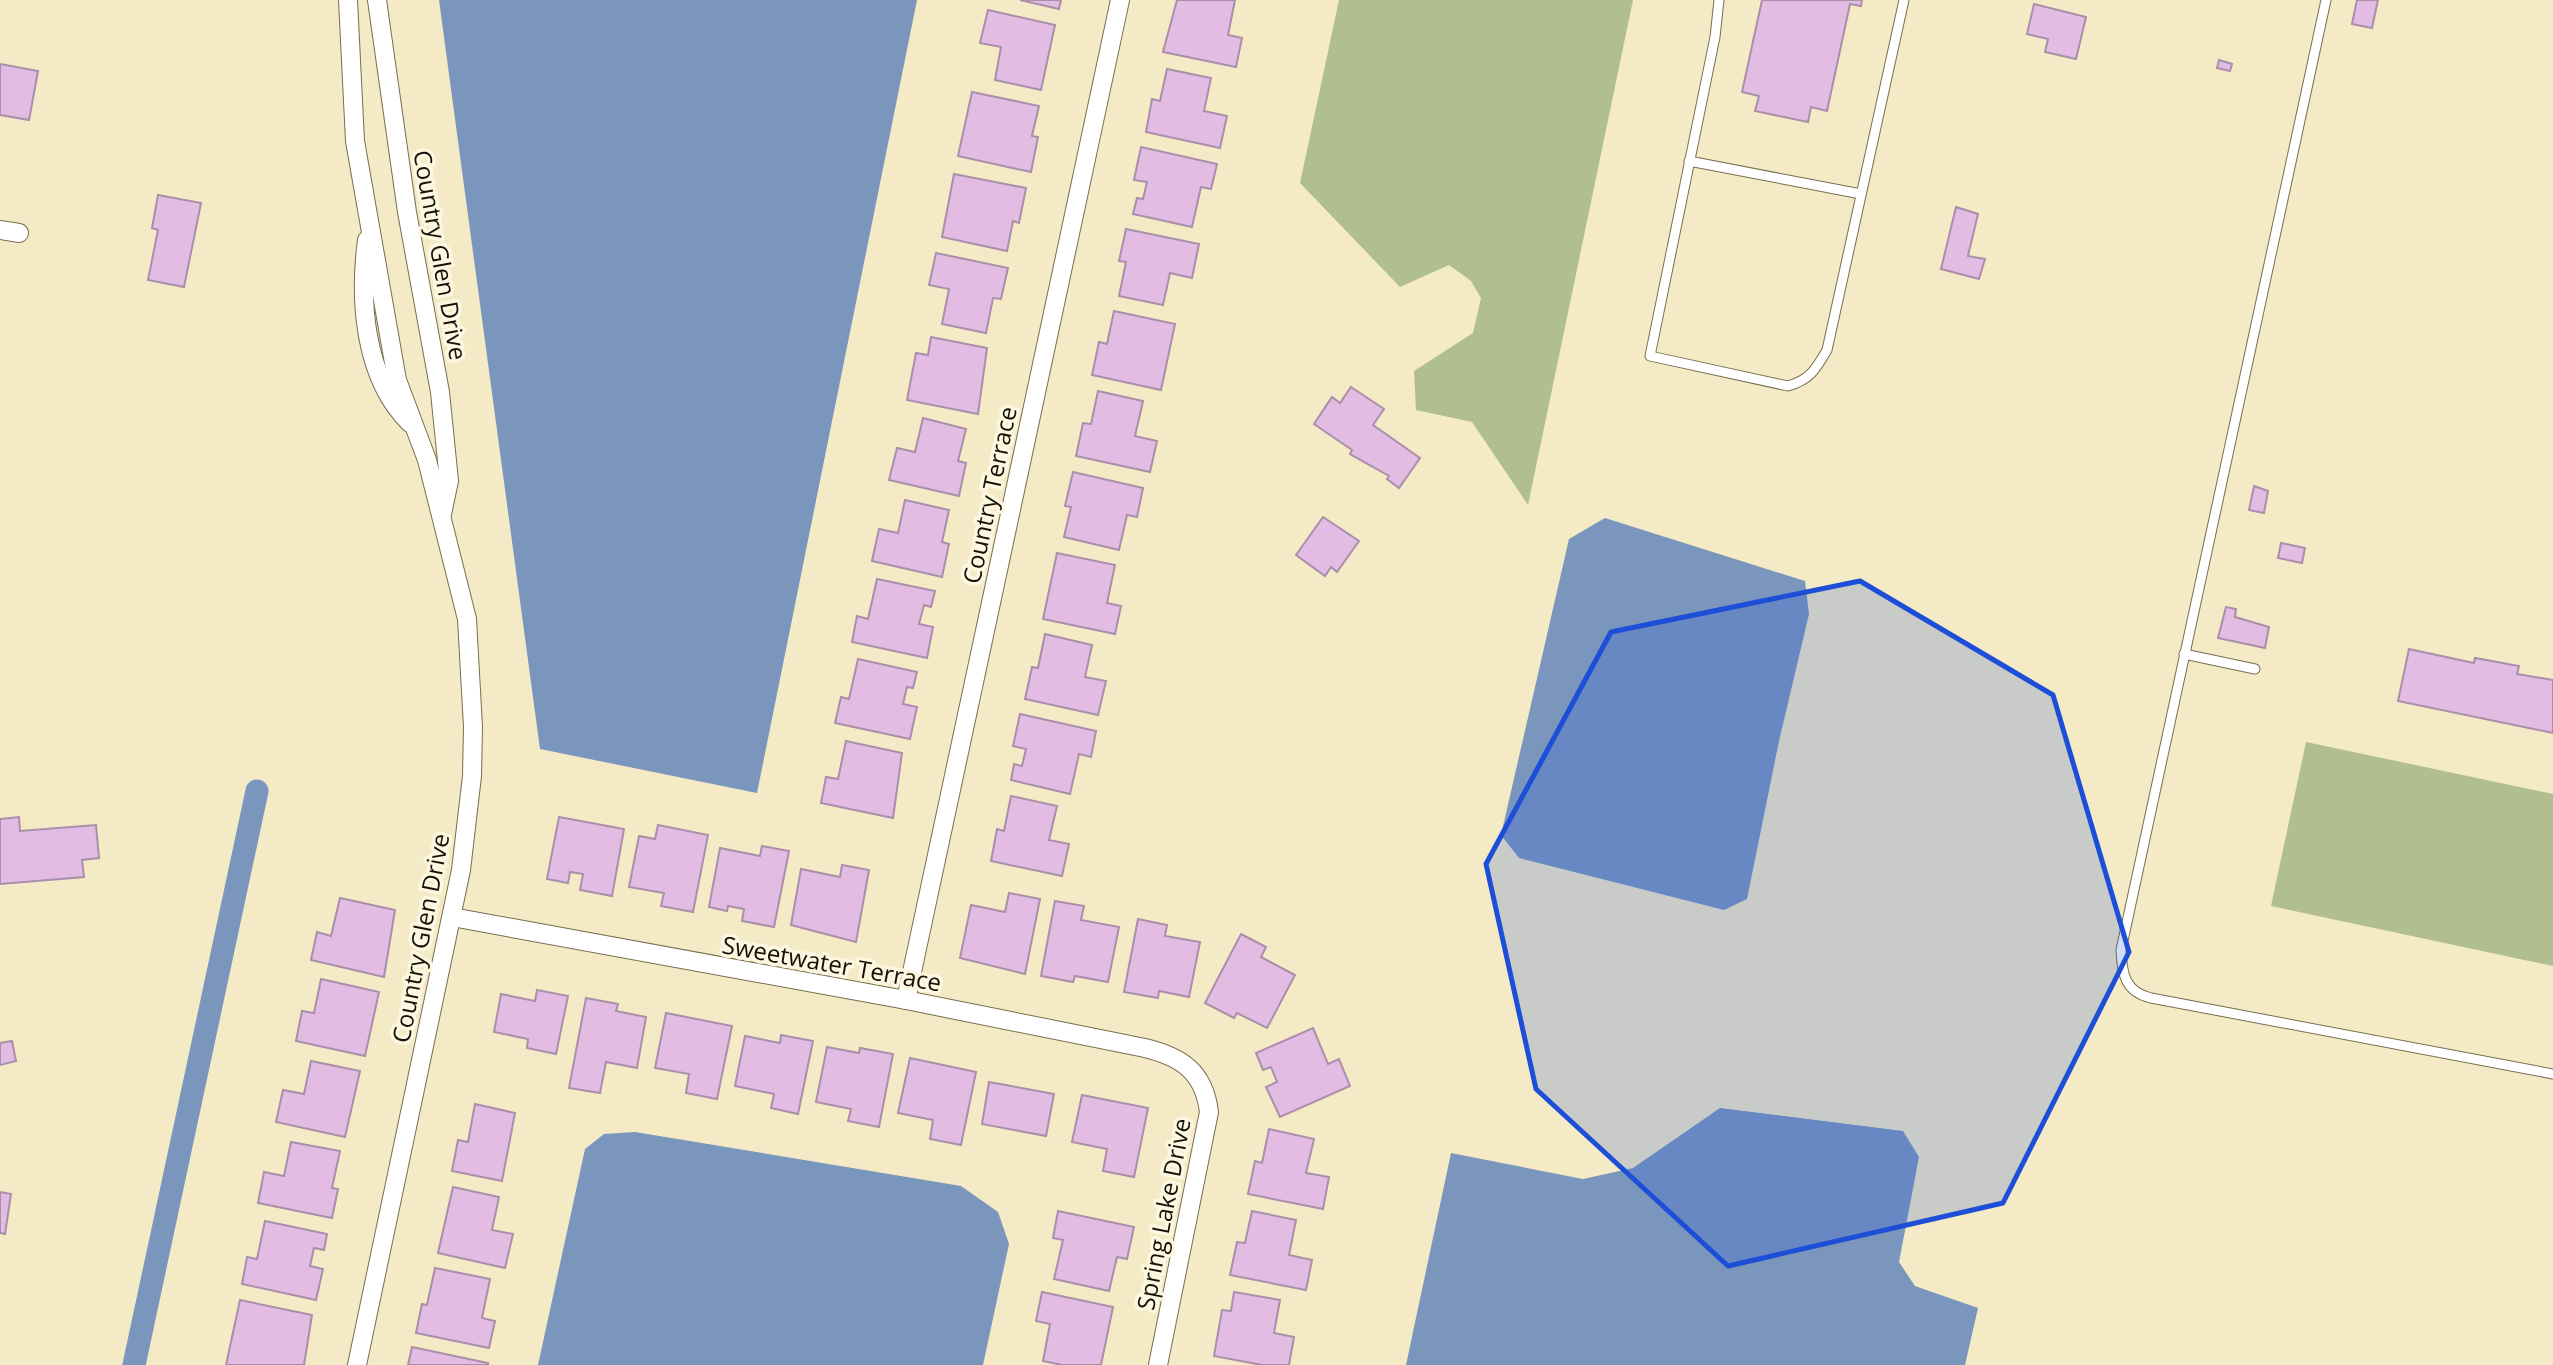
<svg xmlns="http://www.w3.org/2000/svg" width="2553" height="1365" viewBox="0 0 2553 1365" font-family="'Open Sans',sans-serif">
<style>
.green{fill:#b1bf90}
.water{fill:#7a96bd}
.lines{fill:none;stroke-linecap:round;stroke-linejoin:round}
.canal{stroke:#7a96bd;stroke-width:23}
.building{fill:#e2bce2;stroke:#a98fa9;stroke-width:2}
.lane-casing{stroke:#786e4e;stroke-width:11}
.street-casing{stroke:#786e4e;stroke-width:20}
.lane{stroke:#fff;stroke-width:9}
.street{stroke:#fff;stroke-width:18}
.marked{fill:#1d4ed8;fill-opacity:0.2;stroke:#1d4ed8;stroke-width:5;stroke-linejoin:round}
.labels{text-anchor:middle;dominant-baseline:central;stroke-width:7;stroke-linejoin:round;paint-order:stroke}
.street-label{font-size:24px;fill:#151105;stroke:#fdf7e1}
</style>
<rect width="100%" height="100%" fill="#f4eac5"/>
<!-- green -->
<g class="green">
<path d="M 1339,0 L 1633,0 L 1528,505 L 1472,422 L 1416,410 L 1414,371 L 1473,333 L 1481,298 L 1471,281 L 1449,265 L 1400,287 L 1300,183 Z"/>
<path d="M 2306,742 L 2553,794 L 2553,966 L 2271,906 Z"/>
</g>
<!-- water -->
<g class="water">
<path d="M 439,0 L 917,0 L 757,793 L 540,749 Z"/>
<path d="M 1605,518 L 1805,581 L 1809,614 L 1779,741 L 1747,899 L 1724,910 L 1519,858 L 1501,835 L 1569,539 Z"/>
<path d="M 1720,1108 L 1903,1131 L 1919,1157 L 1899,1262 L 1915,1286 L 1978,1308 L 1965,1365 L 1406,1365 L 1451,1153 L 1583,1179 L 1633,1168 Z"/>
<path d="M 635,1132 L 961,1186 L 998,1212 L 1009,1244 L 983,1365 L 538,1365 L 585,1149 L 604,1134 Z"/>
</g>
<g class="lines">
<!-- canal -->
<path class="canal" d="M 134,1365 L 257,791"/>
</g>
<!-- building -->
<g class="building">
<path d="M 1020,0 L 1061,0 L 1059,9 Z"/>
<path d="M 1177,0 L 1235,0 L 1228,35 L 1242,38 L 1236,67 L 1163,52 Z"/>
<path d="M 1762,0 L 1862,0 L 1861,6 L 1850,4 L 1827,111 L 1811,107 L 1808,122 L 1755,111 L 1759,96 L 1742,92 Z"/>
<path d="M 2357,0 L 2378,0 L 2372,28 L 2352,24 Z"/>
<path d="M 2034,4 L 2086,17 L 2076,59 L 2045,52 L 2048,39 L 2027,34 Z"/>
<path d="M 988,10 L 1055,25 L 1041,90 L 995,80 L 1001,47 L 980,43 Z"/>
<path d="M 2219,60 L 2232,64 L 2230,71 L 2217,68 Z"/>
<path d="M 0,64 L 38,71 L 29,120 L 0,115 Z"/>
<path d="M 1167,69 L 1211,78 L 1204,111 L 1227,116 L 1220,148 L 1146,132 L 1152,99 L 1160,101 Z"/>
<path d="M 972,92 L 1039,106 L 1032,136 L 1038,137 L 1031,172 L 958,156 Z"/>
<path d="M 1141,147 L 1217,164 L 1211,189 L 1201,187 L 1192,227 L 1133,214 L 1137,198 L 1143,199 L 1147,182 L 1134,180 Z"/>
<path d="M 954,174 L 1026,188 L 1019,223 L 1013,221 L 1007,251 L 942,237 Z"/>
<path d="M 158,195 L 201,203 L 184,287 L 148,280 L 158,230 L 152,228 Z"/>
<path d="M 1956,207 L 1978,214 L 1968,256 L 1985,259 L 1979,279 L 1941,269 Z"/>
<path d="M 1126,229 L 1199,244 L 1192,278 L 1170,273 L 1163,305 L 1119,296 L 1126,262 L 1119,261 Z"/>
<path d="M 936,253 L 1008,268 L 1001,299 L 993,298 L 986,333 L 942,324 L 949,289 L 929,285 Z"/>
<path d="M 1114,311 L 1175,324 L 1161,390 L 1092,375 L 1099,342 L 1107,344 Z"/>
<path d="M 931,337 L 987,348 L 978,414 L 907,400 L 916,353 L 928,355 Z"/>
<path d="M 1351,387 L 1384,409 L 1373,425 L 1420,458 L 1399,488 L 1387,479 L 1389,476 L 1350,454 L 1352,450 L 1314,424 L 1332,397 L 1340,403 Z"/>
<path d="M 1098,391 L 1143,401 L 1135,436 L 1157,441 L 1150,472 L 1076,456 L 1083,423 L 1091,424 Z"/>
<path d="M 923,418 L 966,429 L 958,461 L 966,463 L 959,496 L 889,480 L 897,448 L 915,452 Z"/>
<path d="M 1073,472 L 1143,488 L 1137,517 L 1127,515 L 1119,550 L 1064,537 L 1071,507 L 1065,506 Z"/>
<path d="M 2254,486 L 2268,491 L 2264,513 L 2249,510 Z"/>
<path d="M 905,500 L 949,510 L 942,542 L 949,544 L 942,577 L 872,561 L 879,529 L 898,533 Z"/>
<path d="M 1323,517 L 1359,541 L 1337,572 L 1331,567 L 1325,576 L 1296,555 Z"/>
<path d="M 2281,543 L 2305,548 L 2302,563 L 2278,558 Z"/>
<path d="M 1057,553 L 1115,565 L 1107,603 L 1121,606 L 1115,634 L 1043,619 Z"/>
<path d="M 877,579 L 935,591 L 931,607 L 924,605 L 919,624 L 933,627 L 927,658 L 852,642 L 857,616 L 868,619 Z"/>
<path d="M 2226,607 L 2236,609 L 2235,617 L 2269,627 L 2265,648 L 2218,638 Z"/>
<path d="M 1045,634 L 1092,645 L 1085,677 L 1106,681 L 1098,715 L 1025,699 L 1032,667 L 1038,668 Z"/>
<path d="M 2409,649 L 2474,663 L 2475,658 L 2519,666 L 2517,674 L 2553,680 L 2553,733 L 2398,701 Z"/>
<path d="M 858,659 L 917,672 L 913,688 L 907,687 L 903,704 L 917,707 L 910,739 L 835,723 L 841,697 L 849,699 Z"/>
<path d="M 1020,714 L 1096,731 L 1091,757 L 1079,754 L 1070,794 L 1011,780 L 1014,764 L 1022,766 L 1026,749 L 1013,746 Z"/>
<path d="M 846,741 L 902,753 L 893,818 L 821,803 L 826,777 L 838,779 Z"/>
<path d="M 1011,796 L 1057,806 L 1049,840 L 1069,844 L 1062,876 L 991,861 L 997,829 L 1004,831 Z"/>
<path d="M 19,817 L 20,831 L 96,825 L 99,858 L 82,860 L 84,877 L 0,884 L 0,819 Z"/>
<path d="M 559,817 L 624,829 L 612,896 L 580,890 L 583,874 L 570,872 L 568,883 L 547,879 Z"/>
<path d="M 658,825 L 708,835 L 693,912 L 661,906 L 664,893 L 629,887 L 639,836 L 655,839 Z"/>
<path d="M 762,846 L 789,851 L 774,927 L 742,921 L 744,909 L 728,906 L 727,911 L 709,907 L 720,848 L 760,856 Z"/>
<path d="M 842,865 L 869,870 L 856,942 L 791,925 L 801,869 L 840,877 Z"/>
<path d="M 1009,893 L 1040,899 L 1025,974 L 960,958 L 971,905 L 1005,912 Z"/>
<path d="M 340,898 L 395,910 L 384,977 L 311,960 L 317,932 L 331,936 Z"/>
<path d="M 1055,901 L 1084,906 L 1081,920 L 1119,927 L 1108,982 L 1075,976 L 1073,982 L 1041,976 Z"/>
<path d="M 1138,919 L 1167,925 L 1165,936 L 1200,942 L 1189,997 L 1159,991 L 1158,998 L 1124,992 Z"/>
<path d="M 1241,934 L 1266,947 L 1261,957 L 1295,975 L 1267,1028 L 1237,1013 L 1234,1018 L 1205,1003 Z"/>
<path d="M 321,979 L 379,992 L 365,1056 L 296,1041 L 302,1011 L 314,1013 Z"/>
<path d="M 537,990 L 568,996 L 556,1054 L 527,1048 L 528,1039 L 494,1032 L 501,994 L 535,1001 Z"/>
<path d="M 586,998 L 618,1004 L 616,1011 L 646,1017 L 637,1068 L 606,1062 L 600,1093 L 569,1088 Z"/>
<path d="M 666,1013 L 732,1026 L 717,1099 L 686,1093 L 689,1074 L 655,1068 Z"/>
<path d="M 1313,1028 L 1328,1064 L 1339,1059 L 1350,1086 L 1280,1117 L 1266,1087 L 1277,1082 L 1271,1067 L 1263,1070 L 1256,1053 Z"/>
<path d="M 781,1035 L 813,1041 L 798,1114 L 771,1108 L 774,1094 L 735,1086 L 745,1036 L 780,1043 Z"/>
<path d="M 12,1041 L 16,1061 L 0,1065 L 0,1043 Z"/>
<path d="M 827,1047 L 859,1053 L 860,1048 L 893,1054 L 879,1127 L 848,1121 L 851,1109 L 816,1102 Z"/>
<path d="M 910,1058 L 976,1072 L 961,1145 L 930,1139 L 933,1120 L 898,1113 Z"/>
<path d="M 311,1061 L 360,1071 L 345,1137 L 276,1122 L 283,1090 L 304,1094 Z"/>
<path d="M 989,1082 L 1054,1094 L 1046,1136 L 982,1124 Z"/>
<path d="M 1082,1095 L 1148,1108 L 1134,1177 L 1103,1171 L 1107,1149 L 1072,1142 Z"/>
<path d="M 475,1104 L 515,1113 L 502,1181 L 452,1171 L 458,1140 L 468,1142 Z"/>
<path d="M 1269,1129 L 1314,1139 L 1306,1173 L 1329,1177 L 1323,1209 L 1248,1194 L 1255,1161 L 1262,1163 Z"/>
<path d="M 291,1142 L 340,1151 L 332,1188 L 338,1189 L 332,1218 L 258,1203 L 264,1172 L 284,1176 Z"/>
<path d="M 453,1187 L 499,1197 L 492,1230 L 513,1234 L 505,1268 L 438,1253 Z"/>
<path d="M 0,1192 L 11,1194 L 5,1234 L 0,1233 Z"/>
<path d="M 1058,1211 L 1134,1227 L 1127,1259 L 1117,1257 L 1109,1291 L 1054,1279 L 1063,1240 L 1053,1238 Z"/>
<path d="M 1252,1211 L 1296,1220 L 1289,1255 L 1312,1260 L 1306,1290 L 1230,1275 L 1237,1242 L 1245,1243 Z"/>
<path d="M 265,1221 L 327,1234 L 324,1250 L 314,1248 L 310,1266 L 323,1269 L 316,1300 L 242,1284 L 247,1257 L 257,1259 Z"/>
<path d="M 435,1268 L 490,1279 L 482,1318 L 495,1321 L 489,1348 L 416,1333 L 422,1304 L 427,1305 Z"/>
<path d="M 1042,1292 L 1113,1307 L 1101,1365 L 1062,1365 L 1043,1361 L 1050,1324 L 1036,1321 Z"/>
<path d="M 1234,1292 L 1280,1300 L 1274,1333 L 1294,1337 L 1289,1365 L 1262,1365 L 1214,1356 L 1222,1310 L 1231,1311 Z"/>
<path d="M 240,1300 L 312,1315 L 304,1365 L 226,1365 Z"/>
<path d="M 412,1347 L 488,1363 L 488,1365 L 408,1365 Z"/>
</g>
<g class="lines">
<defs>
<g id="lane">
<path d="M 1719,0 L 1715,37 L 1650,356 L 1788,386 C 1810,380 1816,369 1827,350 L 1904,0"/>
<path d="M 2326,0 L 2121,950 C 2122,974 2125,992 2151,998 L 2553,1074"/>
<path d="M 1689,161 L 1861,194"/>
<path d="M 2184,654 L 2255,669"/>
</g>
<g id="street">
<path d="M 348,0 L 355,141 L 397,380 L 427,460 L 467,619 L 473,727 L 472,776 L 461,870 L 357,1365"/>
<path d="M 377,0 L 407,212 L 440,392 L 449,481 L 442,514"/>
<path d="M 0,230 L 19,233"/>
<path d="M 367,240 C 359,300 364,378 410,423"/>
<path d="M 452,917 L 906,1000 L 1145,1048 C 1182,1057 1204,1072 1209,1112 L 1158,1365"/>
<path d="M 906,1000 L 1120,0"/>
</g>
</defs>
<!-- lane casing -->
<use href="#lane" class="lane-casing"/>
<!-- street casing -->
<use href="#street" class="street-casing"/>
<!-- lane -->
<use href="#lane" class="lane"/>
<!-- street -->
<use href="#street" class="street"/>
</g>
<!-- marked area -->
<path class="marked" d="M 1860,581 L 2053,695 L 2129,952 L 2003,1203 L 1728,1266 L 1536,1089 L 1486,864 L 1611,632 Z"/>
<g class="labels">
<!-- street labels -->
<g class="street-label">
<text transform="translate(441 255) rotate(80)">Country Glen Drive</text>
<text transform="translate(989 495) rotate(-78)">Country Terrace</text>
<text transform="translate(420 938) rotate(-79)">Country Glen Drive</text>
<text transform="translate(832 963) rotate(10)">Sweetwater Terrace</text>
<text transform="translate(1163 1214) rotate(-79)">Spring Lake Drive</text>
</g>
</g>
</svg>
